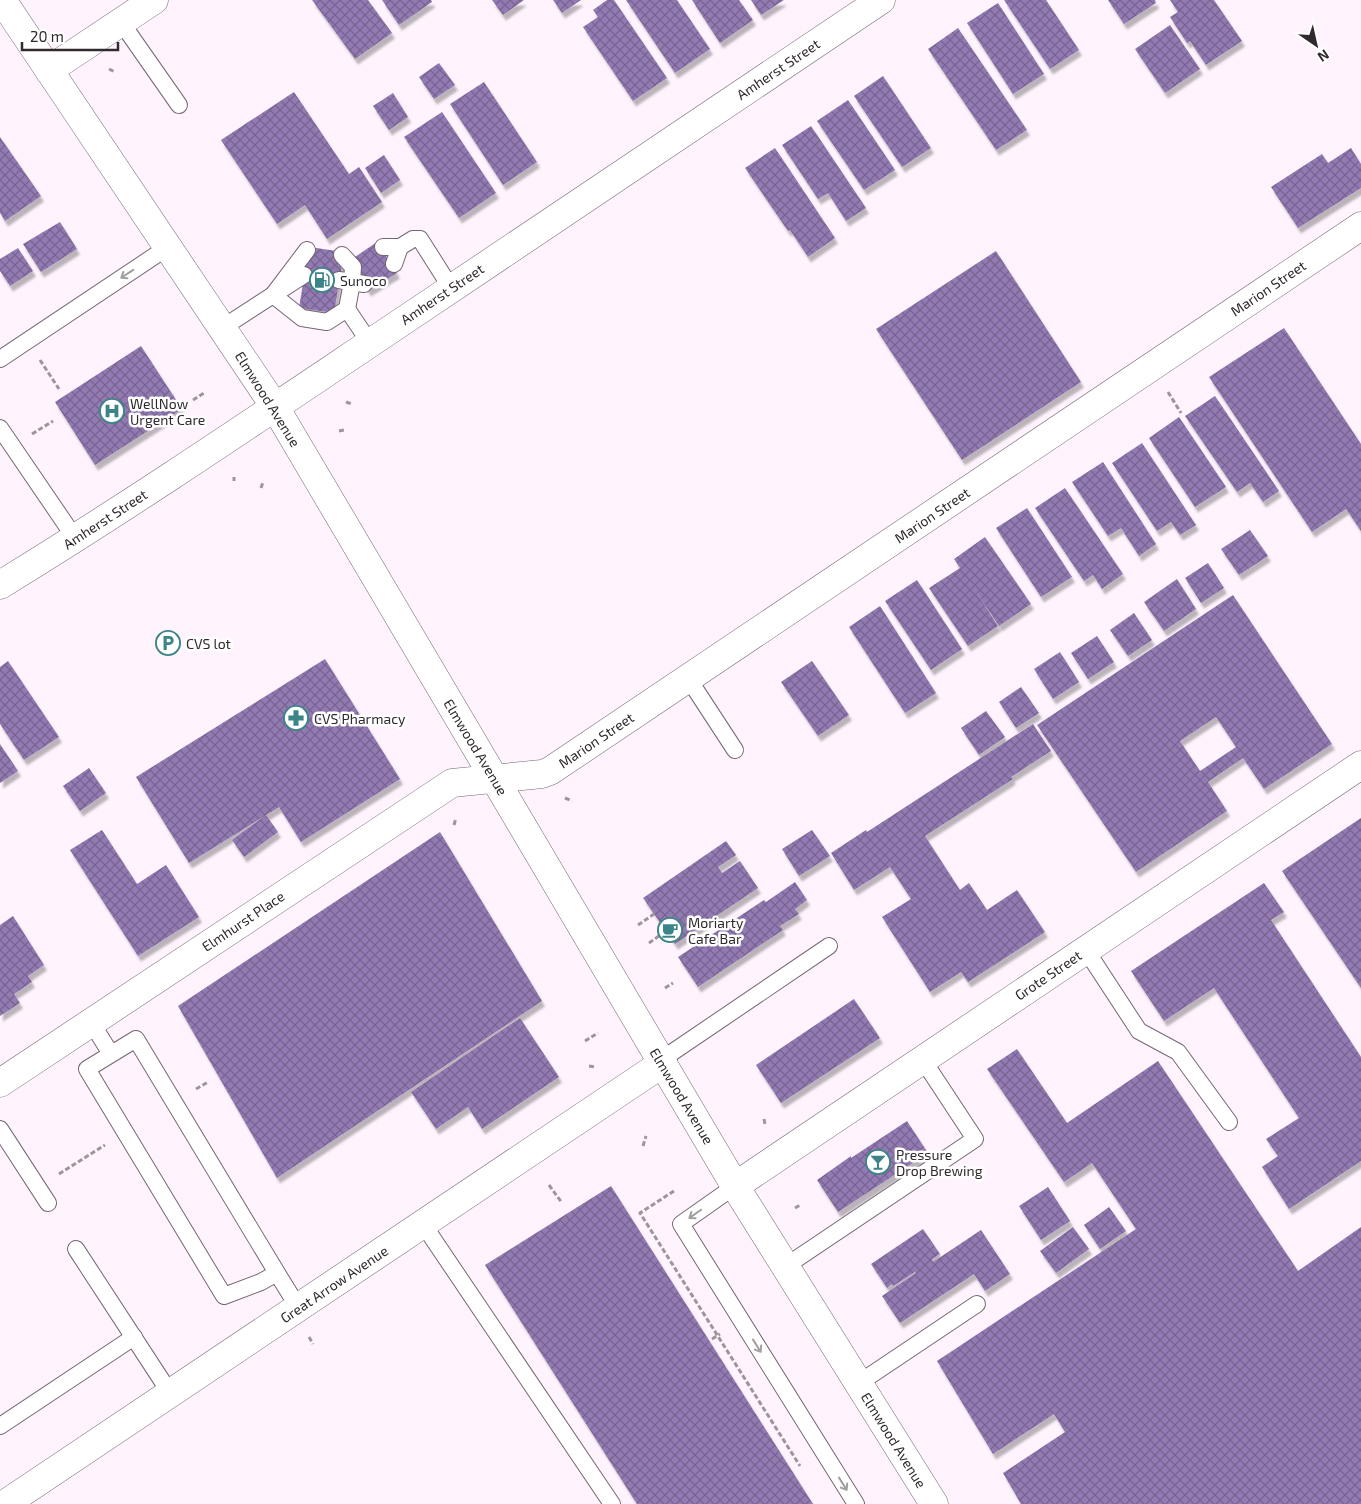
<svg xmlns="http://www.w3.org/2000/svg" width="1361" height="1504" viewBox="0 0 1361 1504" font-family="'Exo 2',sans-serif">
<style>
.building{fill:url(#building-cross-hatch);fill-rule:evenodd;filter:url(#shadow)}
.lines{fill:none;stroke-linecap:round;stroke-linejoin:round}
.service-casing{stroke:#756673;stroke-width:18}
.minor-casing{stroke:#756673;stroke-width:29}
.tertiary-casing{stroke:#756673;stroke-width:29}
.path{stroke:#9d959c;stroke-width:3;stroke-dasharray:5 2.5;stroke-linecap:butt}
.service{stroke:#fff;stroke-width:16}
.minor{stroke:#fff;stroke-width:28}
.tertiary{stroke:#fff;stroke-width:28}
.oneway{stroke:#a29fa1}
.labels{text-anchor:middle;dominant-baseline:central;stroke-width:5;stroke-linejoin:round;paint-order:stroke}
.street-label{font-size:14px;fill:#302a2f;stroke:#fff}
.poi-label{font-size:14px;fill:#302a2f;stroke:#fff;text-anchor:start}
</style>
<defs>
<pattern id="building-cross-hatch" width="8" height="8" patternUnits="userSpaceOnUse" patternTransform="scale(1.25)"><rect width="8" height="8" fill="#927ab2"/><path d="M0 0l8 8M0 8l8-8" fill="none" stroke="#786491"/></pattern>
<filter id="shadow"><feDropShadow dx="3" dy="5.5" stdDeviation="1" flood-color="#0004"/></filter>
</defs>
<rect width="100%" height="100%" fill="#fff4fd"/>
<!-- building -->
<g class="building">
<path d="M 312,0 L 368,0 L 392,33 L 355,59 Z"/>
<path d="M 382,0 L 431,0 L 432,2 L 399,25 Z"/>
<path d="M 492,0 L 524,0 L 503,15 Z"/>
<path d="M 553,0 L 581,0 L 562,13 Z"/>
<path d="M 607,0 L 614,0 L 667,78 L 633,101 L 583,27 L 598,17 L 593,10 Z"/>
<path d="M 626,0 L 677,0 L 710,49 L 675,73 Z"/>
<path d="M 692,0 L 739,0 L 753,20 L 720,43 Z"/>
<path d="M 751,0 L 784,0 L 761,15 Z"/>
<path d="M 1004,0 L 1046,0 L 1079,50 L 1050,69 Z"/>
<path d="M 1108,0 L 1155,0 L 1156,3 L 1124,24 Z"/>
<path d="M 1170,0 L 1214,0 L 1242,41 L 1206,65 L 1190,41 L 1187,43 L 1170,17 L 1178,12 Z"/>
<path d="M 998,3 L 1044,74 L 1013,94 L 967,23 Z"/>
<path d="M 1170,25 L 1200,69 L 1165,93 L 1135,49 Z"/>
<path d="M 958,28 L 1027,130 L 996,150 L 928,49 Z"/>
<path d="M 439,63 L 455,85 L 434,99 L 419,77 Z"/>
<path d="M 883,76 L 931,148 L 902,167 L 854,96 Z"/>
<path d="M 484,82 L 537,162 L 503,185 L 450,104 Z"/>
<path d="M 294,92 L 349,174 L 359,167 L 382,202 L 327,239 L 305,205 L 277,224 L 221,140 Z"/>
<path d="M 393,93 L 408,117 L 389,130 L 373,106 Z"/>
<path d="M 848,100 L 895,170 L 864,190 L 817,121 Z"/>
<path d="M 442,112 L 496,193 L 459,218 L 404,137 Z"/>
<path d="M 811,126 L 866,208 L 846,221 L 828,193 L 818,199 L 782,145 Z"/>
<path d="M 0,137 L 41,196 L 5,221 L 0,213 Z"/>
<path d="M 775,148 L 835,238 L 808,257 L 790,230 L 788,231 L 745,168 Z"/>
<path d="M 1351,148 L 1361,164 L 1361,188 L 1298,228 L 1271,187 L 1322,154 L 1328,163 Z"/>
<path d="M 384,155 L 400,180 L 381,193 L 365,168 Z"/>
<path d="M 60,222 L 77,249 L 41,272 L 23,244 Z"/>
<path d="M 377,242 L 397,273 L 368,291 L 349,261 Z"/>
<path d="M 309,247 L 344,252 L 334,313 L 299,308 Z"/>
<path d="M 18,248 L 33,271 L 10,286 L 0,271 L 0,259 Z"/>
<path d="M 996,251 L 1081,382 L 962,460 L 876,329 Z"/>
<path d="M 1284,328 L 1361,444 L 1361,531 L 1346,509 L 1312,532 L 1209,377 Z"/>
<path d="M 141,346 L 182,409 L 95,465 L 55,402 Z"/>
<path d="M 1215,396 L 1279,491 L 1263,502 L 1250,483 L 1237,492 L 1185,416 Z"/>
<path d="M 1179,417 L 1226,487 L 1195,507 L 1149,438 Z"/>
<path d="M 1142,443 L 1196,525 L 1180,535 L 1171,522 L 1157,531 L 1112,463 Z"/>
<path d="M 1103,462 L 1156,544 L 1139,556 L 1121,528 L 1108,536 L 1072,482 Z"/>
<path d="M 1065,488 L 1123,574 L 1102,589 L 1093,575 L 1084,581 L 1035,508 Z"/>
<path d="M 1027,508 L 1072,577 L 1041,597 L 996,528 Z"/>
<path d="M 1250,530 L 1268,556 L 1239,575 L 1221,549 Z"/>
<path d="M 985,537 L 1031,604 L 999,626 L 973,587 L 998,626 L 968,646 L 929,588 L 960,568 L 954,559 Z"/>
<path d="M 1208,563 L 1224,588 L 1201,603 L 1185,578 Z"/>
<path d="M 1177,579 L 1196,609 L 1164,631 L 1144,602 Z"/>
<path d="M 917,580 L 962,649 L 931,670 L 885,601 Z"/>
<path d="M 1233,595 L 1332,744 L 1264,789 L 1243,758 L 1208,782 L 1227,811 L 1136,872 L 1037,725 ZM 1216,717 L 1236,747 L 1200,771 L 1180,741 Z"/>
<path d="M 880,606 L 936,693 L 905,713 L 849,627 Z"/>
<path d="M 1134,613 L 1152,640 L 1128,656 L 1110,630 Z"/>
<path d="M 1097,636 L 1114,662 L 1088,679 L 1071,653 Z"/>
<path d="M 1060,652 L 1079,682 L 1053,699 L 1034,669 Z"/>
<path d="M 325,659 L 400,779 L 301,842 L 279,807 L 189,863 L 136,777 Z"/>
<path d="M 8,661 L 59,737 L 24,760 L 0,724 L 0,667 Z"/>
<path d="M 812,661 L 849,715 L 818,736 L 781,682 Z"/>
<path d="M 1021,687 L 1039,713 L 1016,728 L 999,702 Z"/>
<path d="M 986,711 L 1005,737 L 979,755 L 961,728 Z"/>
<path d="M 1033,724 L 1051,751 L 1011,777 L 1013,779 L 925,836 L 960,890 L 969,883 L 987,910 L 1017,890 L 1045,932 L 968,982 L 961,972 L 930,992 L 882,917 L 911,899 L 890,867 L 854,890 L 831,853 L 866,830 L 867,832 Z"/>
<path d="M 0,744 L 18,771 L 0,783 Z"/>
<path d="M 89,768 L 106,793 L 80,811 L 63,786 Z"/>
<path d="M 266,815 L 278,832 L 244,857 L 232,840 Z"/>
<path d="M 1361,818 L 1361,988 L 1282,871 Z"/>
<path d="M 102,830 L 137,884 L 166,865 L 199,917 L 138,956 L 70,850 Z"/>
<path d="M 812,830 L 830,856 L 799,876 L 782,849 Z"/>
<path d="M 440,832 L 542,1001 L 277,1178 L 178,1006 Z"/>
<path d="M 726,841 L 736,855 L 718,867 L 722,873 L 740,861 L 758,888 L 675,944 L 643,898 Z"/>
<path d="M 795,882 L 807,900 L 795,909 L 799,914 L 780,926 L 783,930 L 698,987 L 678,957 L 764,900 L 766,902 Z"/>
<path d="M 1264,883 L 1284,912 L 1271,920 L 1361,1057 L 1361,1161 L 1289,1209 L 1262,1167 L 1278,1156 L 1266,1139 L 1299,1118 L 1214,988 L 1164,1021 L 1131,971 Z"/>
<path d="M 13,916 L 44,965 L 28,976 L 32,982 L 14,994 L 20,1003 L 0,1016 L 0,925 Z"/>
<path d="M 854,999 L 880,1038 L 781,1103 L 756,1065 Z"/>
<path d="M 520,1018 L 559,1077 L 482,1129 L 468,1107 L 436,1129 L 411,1092 Z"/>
<path d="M 1017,1049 L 1067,1123 L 1158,1061 L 1298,1271 L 1361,1227 L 1361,1504 L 1021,1504 L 1003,1473 L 1065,1432 L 1054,1414 L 993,1454 L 937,1361 L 1136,1229 L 1092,1163 L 1064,1182 L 987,1069 Z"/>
<path d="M 907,1121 L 928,1153 L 838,1212 L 817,1180 L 851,1156 L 851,1158 Z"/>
<path d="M 611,1186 L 813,1504 L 637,1504 L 485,1265 Z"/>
<path d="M 1048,1187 L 1070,1221 L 1041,1240 L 1019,1206 Z"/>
<path d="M 1109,1207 L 1126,1231 L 1100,1249 L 1084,1225 Z"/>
<path d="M 1073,1227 L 1089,1249 L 1056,1273 L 1040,1251 Z"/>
<path d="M 923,1229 L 940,1254 L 932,1259 L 933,1262 L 981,1230 L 1010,1274 L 985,1291 L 974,1274 L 900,1323 L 882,1296 L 916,1273 L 915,1272 L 893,1286 L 892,1284 L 887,1288 L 871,1264 Z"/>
</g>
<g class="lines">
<defs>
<g id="service">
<path d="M 121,22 L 179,105"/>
<path d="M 383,247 L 400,247 L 413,239 L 420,239 L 451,288"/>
<path d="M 307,250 L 273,295 L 302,318 L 327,322 L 347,309 L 370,343"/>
<path d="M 394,264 L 400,247"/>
<path d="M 339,280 L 352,282 L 353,267 L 342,255"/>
<path d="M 347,309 L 352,282 L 364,284"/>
<path d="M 222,328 L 304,275"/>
<path d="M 0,359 L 168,247"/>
<path d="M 0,428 L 75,538"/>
<path d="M 688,678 L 735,750"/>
<path d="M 1086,950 L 1139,1031 L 1178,1052 L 1229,1122"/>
<path d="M 91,1022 L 111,1054"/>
<path d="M 661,1060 L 829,946"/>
<path d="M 0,1129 L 48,1203"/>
<path d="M 735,1186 L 681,1224 L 856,1504"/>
<path d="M 423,1224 L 612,1504"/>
<path d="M 76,1249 L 170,1393"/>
<path d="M 786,1266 L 975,1139 L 923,1060"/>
<path d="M 277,1273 L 261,1282 L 224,1296 L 87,1069 L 136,1039 L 277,1273 L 298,1307"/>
<path d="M 859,1383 L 977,1304"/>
<path d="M 0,1426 L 134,1337"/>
</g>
<g id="minor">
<path d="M 49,70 L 154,0"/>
<path d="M 0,1083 L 452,783 L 542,774 L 550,771 L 1361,226"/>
<path d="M 735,1186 L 1361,765"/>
<path d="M 5,1504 L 663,1063"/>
</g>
<g id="tertiary">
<path d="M 2,0 L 275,407 L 735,1186 L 934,1504"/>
<path d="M 0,585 C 142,498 279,404 418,311 C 572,207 727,104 881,0"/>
</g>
</defs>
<!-- service casing -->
<use href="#service" class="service-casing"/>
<!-- minor casing -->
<use href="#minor" class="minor-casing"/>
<!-- tertiary casing -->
<use href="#tertiary" class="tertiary-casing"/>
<!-- path -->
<g class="path">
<path d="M 109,69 L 115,72"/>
<path d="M 40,360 L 59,389"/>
<path d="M 1168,392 L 1181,413"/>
<path d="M 193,400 L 204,393"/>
<path d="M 346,402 L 352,404"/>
<path d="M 339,431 L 344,430"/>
<path d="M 32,434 L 53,421"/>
<path d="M 234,477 L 234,481"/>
<path d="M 261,488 L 263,482"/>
<path d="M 565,798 L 572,801"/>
<path d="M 454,825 L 456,818"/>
<path d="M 638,925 L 654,914"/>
<path d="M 649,943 L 666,931"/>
<path d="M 665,988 L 673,983"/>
<path d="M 585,1041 L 598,1033"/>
<path d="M 589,1066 L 596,1067"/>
<path d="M 196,1089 L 208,1082"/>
<path d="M 764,1119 L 765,1124"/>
<path d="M 643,1146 L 646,1136"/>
<path d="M 59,1174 L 105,1145"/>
<path d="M 549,1185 L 562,1203"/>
<path d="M 674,1191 L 640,1213 L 800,1466"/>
<path d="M 795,1208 L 800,1205"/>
<path d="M 309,1337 L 313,1344"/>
<path d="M 712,1339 L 720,1334"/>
</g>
<!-- service -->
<use href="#service" class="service"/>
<!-- minor -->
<use href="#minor" class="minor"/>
<!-- tertiary -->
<use href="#tertiary" class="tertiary"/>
</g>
<!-- one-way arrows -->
<defs><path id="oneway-shaft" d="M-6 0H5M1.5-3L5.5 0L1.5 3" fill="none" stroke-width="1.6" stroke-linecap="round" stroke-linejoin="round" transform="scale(1.25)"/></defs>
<g class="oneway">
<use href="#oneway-shaft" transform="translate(127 274) rotate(147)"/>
<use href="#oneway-shaft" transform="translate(695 1214) rotate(145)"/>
<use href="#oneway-shaft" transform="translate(757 1346) rotate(58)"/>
<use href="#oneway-shaft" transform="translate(843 1484) rotate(58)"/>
</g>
<!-- icons -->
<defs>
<symbol id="fuel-ring" viewBox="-11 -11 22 22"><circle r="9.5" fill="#fff" stroke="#3b8487" stroke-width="1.5"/><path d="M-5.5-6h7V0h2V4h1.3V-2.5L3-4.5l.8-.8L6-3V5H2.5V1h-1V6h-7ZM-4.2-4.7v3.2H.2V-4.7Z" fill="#3b8487"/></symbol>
<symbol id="hospital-ring" viewBox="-11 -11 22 22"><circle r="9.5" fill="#fff" stroke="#3b8487" stroke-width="1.5"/><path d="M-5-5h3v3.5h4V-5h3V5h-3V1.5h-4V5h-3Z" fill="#3b8487"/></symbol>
<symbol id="parking-ring" viewBox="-11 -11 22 22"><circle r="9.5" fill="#fff" stroke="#3b8487" stroke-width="1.5"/><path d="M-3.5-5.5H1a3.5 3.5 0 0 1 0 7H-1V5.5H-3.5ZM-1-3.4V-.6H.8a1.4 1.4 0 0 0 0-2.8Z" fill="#3b8487"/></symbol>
<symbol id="pharmacy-ring" viewBox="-11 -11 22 22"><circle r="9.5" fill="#fff" stroke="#3b8487" stroke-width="1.5"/><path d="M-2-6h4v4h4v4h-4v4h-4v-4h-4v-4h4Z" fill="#3b8487"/></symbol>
<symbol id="cafe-ring" viewBox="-11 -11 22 22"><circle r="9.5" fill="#fff" stroke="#3b8487" stroke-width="1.5"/><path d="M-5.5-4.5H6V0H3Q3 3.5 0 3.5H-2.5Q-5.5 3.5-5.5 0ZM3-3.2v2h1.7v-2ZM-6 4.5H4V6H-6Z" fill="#3b8487"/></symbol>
<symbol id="bar-ring" viewBox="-11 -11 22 22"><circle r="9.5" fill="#fff" stroke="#3b8487" stroke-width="1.5"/><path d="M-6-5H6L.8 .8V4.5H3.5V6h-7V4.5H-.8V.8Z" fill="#3b8487"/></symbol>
</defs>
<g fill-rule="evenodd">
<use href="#fuel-ring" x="308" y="266" width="28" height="28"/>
<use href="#hospital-ring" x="98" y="397" width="28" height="28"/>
<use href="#parking-ring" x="154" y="629" width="28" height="28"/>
<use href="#pharmacy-ring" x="282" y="704" width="28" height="28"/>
<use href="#cafe-ring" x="656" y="916" width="28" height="28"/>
<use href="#bar-ring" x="864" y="1148" width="28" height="28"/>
</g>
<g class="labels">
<!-- street labels -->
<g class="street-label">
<text transform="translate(778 69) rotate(-34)">Amherst Street</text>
<text transform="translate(1268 288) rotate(-34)">Marion Street</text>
<text transform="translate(442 294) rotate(-34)">Amherst Street</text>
<text transform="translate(268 399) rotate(58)">Elmwood Avenue</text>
<text transform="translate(932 515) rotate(-34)">Marion Street</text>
<text transform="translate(105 519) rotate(-33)">Amherst Street</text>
<text transform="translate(596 740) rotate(-34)">Marion Street</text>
<text transform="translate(476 747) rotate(59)">Elmwood Avenue</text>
<text transform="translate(243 921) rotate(-34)">Elmhurst Place</text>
<text transform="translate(1048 975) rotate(-34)">Grote Street</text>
<text transform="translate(682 1096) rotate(59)">Elmwood Avenue</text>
<text transform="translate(334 1284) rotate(-34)">Great Arrow Avenue</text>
<text transform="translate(894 1440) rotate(58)">Elmwood Avenue</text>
</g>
<!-- poi labels -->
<g class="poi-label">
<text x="340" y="280">Sunoco</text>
<text x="130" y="403">WellNow<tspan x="130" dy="16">Urgent Care</tspan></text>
<text x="186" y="643">CVS lot</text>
<text x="314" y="718">CVS Pharmacy</text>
<text x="688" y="922">Moriarty<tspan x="688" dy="16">Cafe Bar</tspan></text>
<text x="896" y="1154">Pressure<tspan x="896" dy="16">Drop Brewing</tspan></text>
</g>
</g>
<!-- north arrow -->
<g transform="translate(1316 45) rotate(146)" stroke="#ffffff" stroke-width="4" paint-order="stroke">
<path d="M0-4L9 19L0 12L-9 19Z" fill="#302a2f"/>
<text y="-8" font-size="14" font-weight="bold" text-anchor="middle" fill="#302a2f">N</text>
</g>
<!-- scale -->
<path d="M22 42v8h96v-8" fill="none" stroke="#302a2f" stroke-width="2.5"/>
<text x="30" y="42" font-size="15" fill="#302a2f" stroke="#ffffff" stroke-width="4" paint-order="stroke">20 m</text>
</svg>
